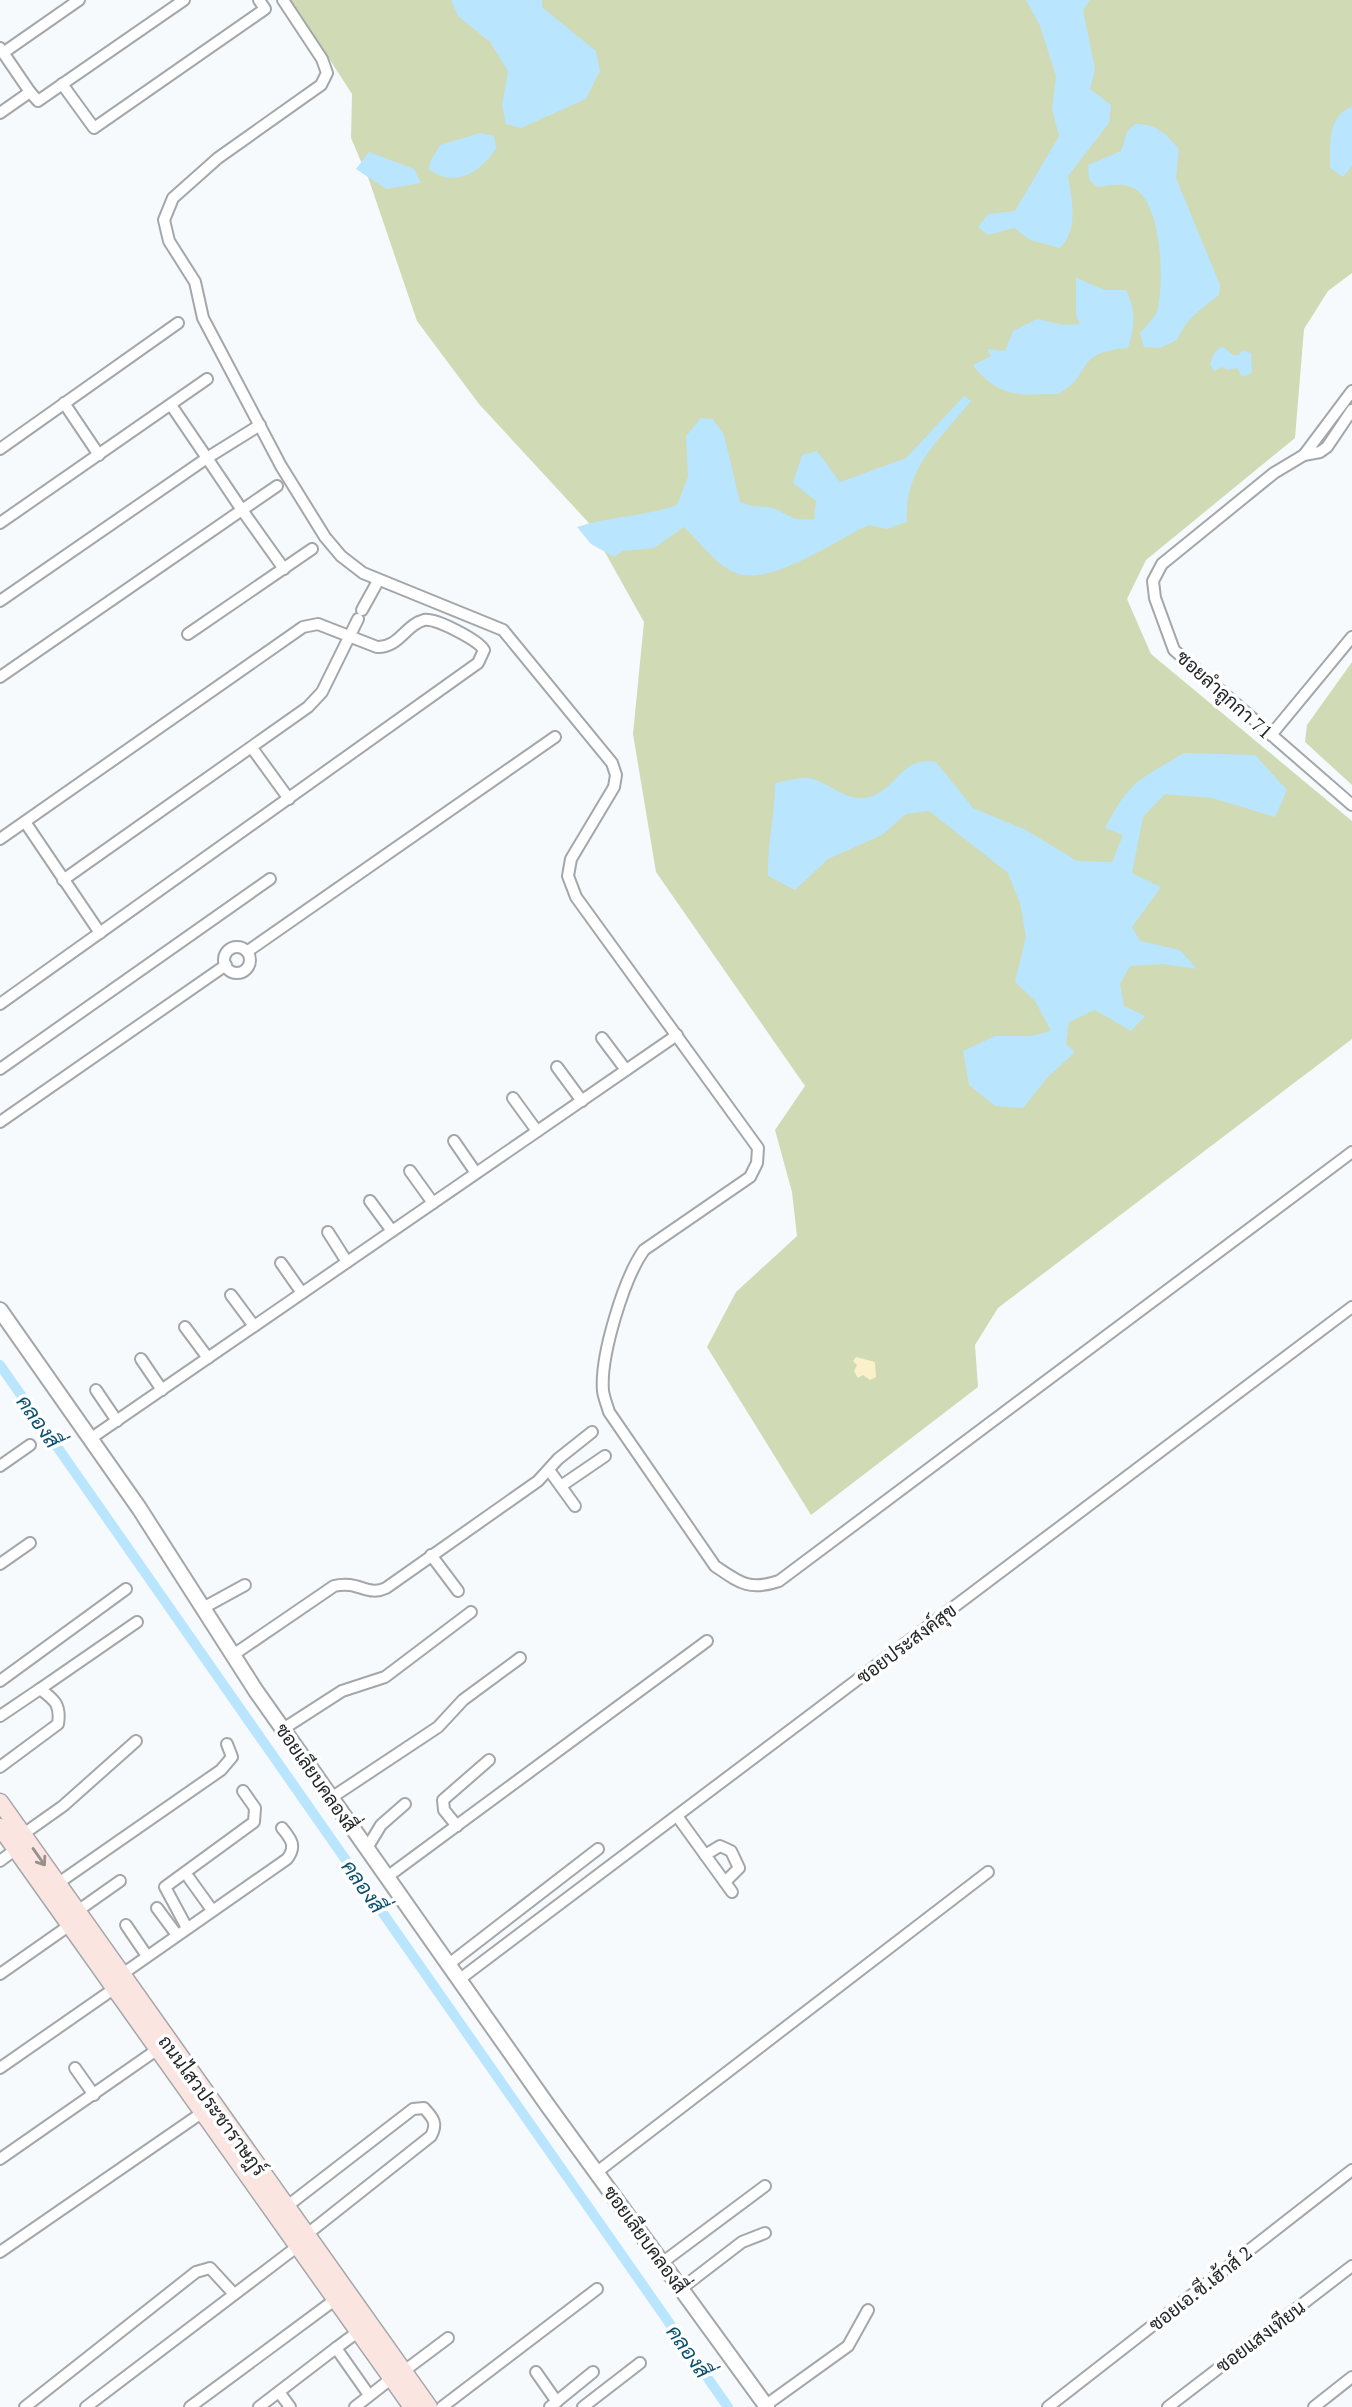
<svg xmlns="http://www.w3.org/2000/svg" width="1352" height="2407" viewBox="0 0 1352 2407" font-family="'PT Serif',Sarabun,serif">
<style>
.green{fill:#d0dab4}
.sand{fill:#faf0ca}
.water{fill:#b9e5fe}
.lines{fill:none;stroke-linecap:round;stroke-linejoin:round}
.canal{stroke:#b9e5fe;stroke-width:10}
.minor-casing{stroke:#a4a7aa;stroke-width:14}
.tertiary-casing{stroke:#a4a7aa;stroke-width:18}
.secondary-casing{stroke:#a4a7aa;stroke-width:19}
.minor{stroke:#fff;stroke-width:10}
.tertiary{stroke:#fff;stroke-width:14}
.secondary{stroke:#fae5e0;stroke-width:16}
.oneway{stroke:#998f8c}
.labels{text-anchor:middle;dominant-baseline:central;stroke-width:7;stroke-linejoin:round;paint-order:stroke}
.street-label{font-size:19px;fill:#232526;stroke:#fff}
.water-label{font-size:21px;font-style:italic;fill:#0b5170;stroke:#fff}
</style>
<rect width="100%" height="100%" fill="#f6fafd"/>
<!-- green -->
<g class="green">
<path d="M 291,0 L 1352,0 L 1352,273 L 1328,291 L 1304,329 L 1295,438 L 1146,560 L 1127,599 L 1151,654 L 1352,821 L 1352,1039 L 998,1308 L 975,1345 L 978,1387 L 811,1515 L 707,1347 L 736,1292 L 797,1236 L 792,1192 L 775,1130 L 805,1086 L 656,872 L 633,734 L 644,622 L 588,522 L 479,404 L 417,321 L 369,180 L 351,138 L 352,94 Z"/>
<path d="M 1352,662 L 1352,785 L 1305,742 L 1307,725 Z"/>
</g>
<!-- sand -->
<path class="sand" d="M 856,1357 L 875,1362 L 876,1377 L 870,1380 L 863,1375 L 858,1378 L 854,1371 L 857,1365 L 853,1361 Z"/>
<!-- water -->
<g class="water">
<path d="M 451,0 L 542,0 L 542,7 L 596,51 L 600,71 L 586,99 L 521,128 L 506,124 L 502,106 L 508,71 L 490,42 L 458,16 Z"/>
<path d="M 1026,0 L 1090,0 L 1083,10 L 1095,69 L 1090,89 L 1111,105 L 1109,123 L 1068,176 C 1072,202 1079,228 1060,248 L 1030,240 L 1014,228 L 988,235 L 978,227 L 988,214 L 1015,211 L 1059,136 L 1052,109 L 1056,76 L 1040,26 Z"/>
<path d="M 1352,106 L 1352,166 L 1343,177 L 1330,168 C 1331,142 1326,119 1352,106 Z"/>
<path d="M 1135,124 C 1157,124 1165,133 1179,149 L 1176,178 L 1220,285 L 1219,295 C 1201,309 1186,319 1177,340 L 1160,348 L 1144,347 L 1140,333 C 1146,326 1157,316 1158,307 C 1164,279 1162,202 1133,188 C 1122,182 1108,186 1096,187 L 1089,179 L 1088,165 L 1121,151 L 1127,132 Z"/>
<path d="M 480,133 L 494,136 L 496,148 C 482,172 454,189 429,169 L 430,162 L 440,145 Z"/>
<path d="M 369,152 L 414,169 L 421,183 L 386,189 L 356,169 Z"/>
<path d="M 1076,278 L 1105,290 L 1126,290 C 1136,309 1135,328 1128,348 C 1071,352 1094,376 1059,393 C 1055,395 1048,394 1043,394 C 1013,397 991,390 973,365 L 991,356 L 987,349 L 1005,351 L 1013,331 L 1037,319 L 1064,325 L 1080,324 L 1076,315 Z"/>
<path d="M 1222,346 L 1233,355 L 1239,355 L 1242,350 L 1251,353 L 1252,373 L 1242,377 L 1237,368 L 1227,370 L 1222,367 L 1214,371 L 1210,364 L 1214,353 Z"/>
<path d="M 964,396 L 971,401 C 939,441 904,467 907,522 L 886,529 L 869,525 C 835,540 766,591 731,571 C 714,562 699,541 684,527 L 654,548 L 623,551 L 614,557 L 591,544 L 577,527 C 610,516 644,517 677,505 L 688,477 L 686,436 L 701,418 L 713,419 L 724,435 L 740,502 C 750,507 756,506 767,507 C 787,510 786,522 814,519 L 816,501 L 793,483 L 802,455 L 817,451 L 840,482 L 906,458 Z"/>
<path d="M 1184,753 L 1255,755 L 1287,790 L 1275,817 L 1212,798 L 1165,794 L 1143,817 L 1132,873 L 1161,887 L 1132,927 L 1140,941 L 1180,950 L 1197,969 L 1163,964 L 1130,966 L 1120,984 L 1124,1006 L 1145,1016 L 1131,1031 L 1095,1010 L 1069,1022 L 1066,1044 L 1075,1052 L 1047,1078 L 1023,1108 L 995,1106 L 969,1085 L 963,1051 L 995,1036 L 1031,1036 L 1051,1031 L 1035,1001 L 1015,982 L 1026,937 L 1020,903 L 1008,873 L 929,811 L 906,814 L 882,835 L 828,859 L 795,890 L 768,876 C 767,844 775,815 775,783 C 784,782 798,777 808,778 C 831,782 849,807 875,795 C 900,783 902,757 936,762 L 973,808 L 1026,830 L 1077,861 L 1112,862 L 1123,835 L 1105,828 C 1130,780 1139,780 1184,753 Z"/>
</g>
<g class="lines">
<!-- canal -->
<path class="canal" d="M 0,1365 L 728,2407"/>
<defs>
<g id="minor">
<path d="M 283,0 L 322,59 L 327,73 L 321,85 L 218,158 L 173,198 L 164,220 L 169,241 L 195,282 L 203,318 L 281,466 L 325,537 L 341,556 L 363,573 L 503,630 L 612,763 L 616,775 L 614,787 L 571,859 L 568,876 L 576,897 L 758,1148 L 757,1163 L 750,1177 L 644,1250 C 624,1278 600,1356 603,1391 C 604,1398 607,1405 609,1412 L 715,1566 C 740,1583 749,1591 779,1581 L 1352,1152"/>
<path d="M 0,48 L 30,92"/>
<path d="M 3,53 L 79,0"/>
<path d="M 62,84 L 94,128 L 265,9 L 259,0"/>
<path d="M 0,113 L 30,92 L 38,101 L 184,0"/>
<path d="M 64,403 L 99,455"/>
<path d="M 1352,410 L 1327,447 L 1320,452 L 1304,455 L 1274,473 L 1162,564 L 1153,581 L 1155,598 L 1174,650 L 1352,805"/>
<path d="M 0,449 L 178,323"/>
<path d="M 1304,455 L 1352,391"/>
<path d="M 277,486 L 242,510 L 284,569"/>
<path d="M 0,523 L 207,379"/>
<path d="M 0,601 L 207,458 L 171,405"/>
<path d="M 362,610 L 378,581"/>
<path d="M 188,634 L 312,549"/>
<path d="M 0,677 L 242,510 L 207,458 L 260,425"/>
<path d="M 1271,735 L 1352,637"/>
<path d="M 252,748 L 289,799"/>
<path d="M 25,822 L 100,933"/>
<path d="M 0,839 L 303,627 L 318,624 L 377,647 C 399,648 405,625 424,620 C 436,618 478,640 484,650 L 478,663 L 0,1004"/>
<path d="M 63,880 L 308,707 L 322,692 L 358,619"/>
<circle cx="237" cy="960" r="13"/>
<path d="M 248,951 L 555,737"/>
<path d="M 602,1038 L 626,1070"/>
<path d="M 557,1067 L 582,1101"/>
<path d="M 0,1069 L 270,879"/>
<path d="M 513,1098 L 537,1131"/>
<path d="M 0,1122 L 226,965"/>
<path d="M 454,1141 L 476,1173"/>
<path d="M 410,1171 L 433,1203"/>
<path d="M 370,1201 L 392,1231"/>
<path d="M 328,1232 L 347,1262"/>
<path d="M 281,1263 L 302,1293"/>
<path d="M 231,1295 L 254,1326"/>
<path d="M 185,1327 L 208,1358"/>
<path d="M 141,1359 L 162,1390"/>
<path d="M 96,1390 L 117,1421"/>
<path d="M 90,1439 L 677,1035"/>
<path d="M 0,1466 L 30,1445"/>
<path d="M 549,1470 L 575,1506"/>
<path d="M 561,1486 L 605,1456"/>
<path d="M 431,1555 L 458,1591"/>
<path d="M 0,1564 L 30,1543"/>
<path d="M 203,1608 L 245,1585"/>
<path d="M 233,1655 L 334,1586 C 359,1580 367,1597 386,1588 L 538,1481 L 558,1459 L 592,1432"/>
<path d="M 0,1681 L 126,1589"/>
<path d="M 40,1689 L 137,1622"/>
<path d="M 0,1716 L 40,1689 C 55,1700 61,1705 58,1724 L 0,1767"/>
<path d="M 283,1729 L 342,1691 L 385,1677 L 471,1612"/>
<path d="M 331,1798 L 438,1727 L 463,1700 L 520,1658"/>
<path d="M 677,1816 L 732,1892"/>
<path d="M 457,1826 L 444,1810 L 443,1800 L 489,1760"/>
<path d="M 22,1835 L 63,1806 L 136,1741"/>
<path d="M 367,1848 L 381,1825 L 405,1804"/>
<path d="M 705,1855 L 720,1846 L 731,1851 L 739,1868 L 725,1882"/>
<path d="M 0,1861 L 16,1849"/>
<path d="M 387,1877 L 707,1641"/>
<path d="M 189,1878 L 212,1910"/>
<path d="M 57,1884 L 221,1770 L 232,1757 L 227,1744"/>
<path d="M 157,1908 L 177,1935"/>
<path d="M 76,1912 L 120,1881"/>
<path d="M 126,1925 L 147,1956"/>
<path d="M 187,1928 L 165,1887 L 254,1822 L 255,1808 L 243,1791"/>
<path d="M 449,1964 L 598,1849"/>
<path d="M 0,1974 L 70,1925"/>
<path d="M 121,1975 L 287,1859 C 297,1846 291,1839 282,1828"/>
<path d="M 460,1979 L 1352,1307"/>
<path d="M 0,2068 L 115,1988"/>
<path d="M 75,2068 L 94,2095"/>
<path d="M 0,2159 L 158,2049"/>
<path d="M 597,2172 L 988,1872"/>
<path d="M 286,2207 L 413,2109 L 424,2108 C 433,2118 438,2123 431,2136 L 306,2235"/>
<path d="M 0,2252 L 203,2112"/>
<path d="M 663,2262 L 765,2186"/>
<path d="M 682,2288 L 742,2242 L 765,2233"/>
<path d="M 336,2348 L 359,2331"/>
<path d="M 404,2371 L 448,2338"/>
<path d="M 536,2372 L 557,2402"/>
<path d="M 279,2392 L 290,2407"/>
<path d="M 766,2405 L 848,2346 L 868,2310"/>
<path d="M 25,2407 L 196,2272 L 210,2268 L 234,2294"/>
<path d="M 86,2407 L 298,2246"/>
<path d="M 190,2407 L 336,2299"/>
<path d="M 259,2407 L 336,2348 L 369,2395"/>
<path d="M 355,2407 L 392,2378"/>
<path d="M 442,2407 L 597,2289"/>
<path d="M 550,2407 L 593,2372"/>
<path d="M 583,2407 L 640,2363"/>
<path d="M 1048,2407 L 1352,2170"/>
<path d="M 1168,2407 L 1352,2266"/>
<path d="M 1314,2407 L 1352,2377"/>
</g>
<path id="tertiary" d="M 0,1310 L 139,1508 L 256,1691 L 316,1776 L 548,2106 L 767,2407"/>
<g id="secondary">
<path d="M 0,1802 L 429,2407"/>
<path d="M 0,1827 L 412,2407"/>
</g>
</defs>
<!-- minor casing -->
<use href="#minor" class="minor-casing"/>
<!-- tertiary casing -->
<use href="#tertiary" class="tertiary-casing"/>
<!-- secondary casing -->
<use href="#secondary" class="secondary-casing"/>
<!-- minor -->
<use href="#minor" class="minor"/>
<!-- tertiary -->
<use href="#tertiary" class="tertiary"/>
<!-- secondary -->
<use href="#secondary" class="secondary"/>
</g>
<!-- one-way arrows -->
<defs><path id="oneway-shaft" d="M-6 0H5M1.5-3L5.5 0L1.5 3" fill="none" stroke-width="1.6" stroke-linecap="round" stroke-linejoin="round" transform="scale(1.75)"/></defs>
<use class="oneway" href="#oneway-shaft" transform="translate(39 1857) rotate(55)"/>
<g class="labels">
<!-- street labels -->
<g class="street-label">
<text transform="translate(1225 694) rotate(42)">ซอยลำลูกกา 71</text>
<text transform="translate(906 1643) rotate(-37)">ซอยประสงค์สุข</text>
<text transform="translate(317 1777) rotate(55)">ซอยเลียบคลองสี่</text>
<text transform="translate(213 2105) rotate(54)">ถนนไสวประชาราษฎร์</text>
<text transform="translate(646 2239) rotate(54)">ซอยเลียบคลองสี่</text>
<text transform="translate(1200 2288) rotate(-38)">ซอยเอ.ซี.เฮ้าส์ 2</text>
<text transform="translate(1260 2336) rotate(-37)">ซอยแสงเทียน</text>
</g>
<!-- water labels -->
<g class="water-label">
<text transform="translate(39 1421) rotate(55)">คลองสี่</text>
<text transform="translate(364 1886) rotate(55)">คลองสี่</text>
<text transform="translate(689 2351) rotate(55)">คลองสี่</text>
</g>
</g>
</svg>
